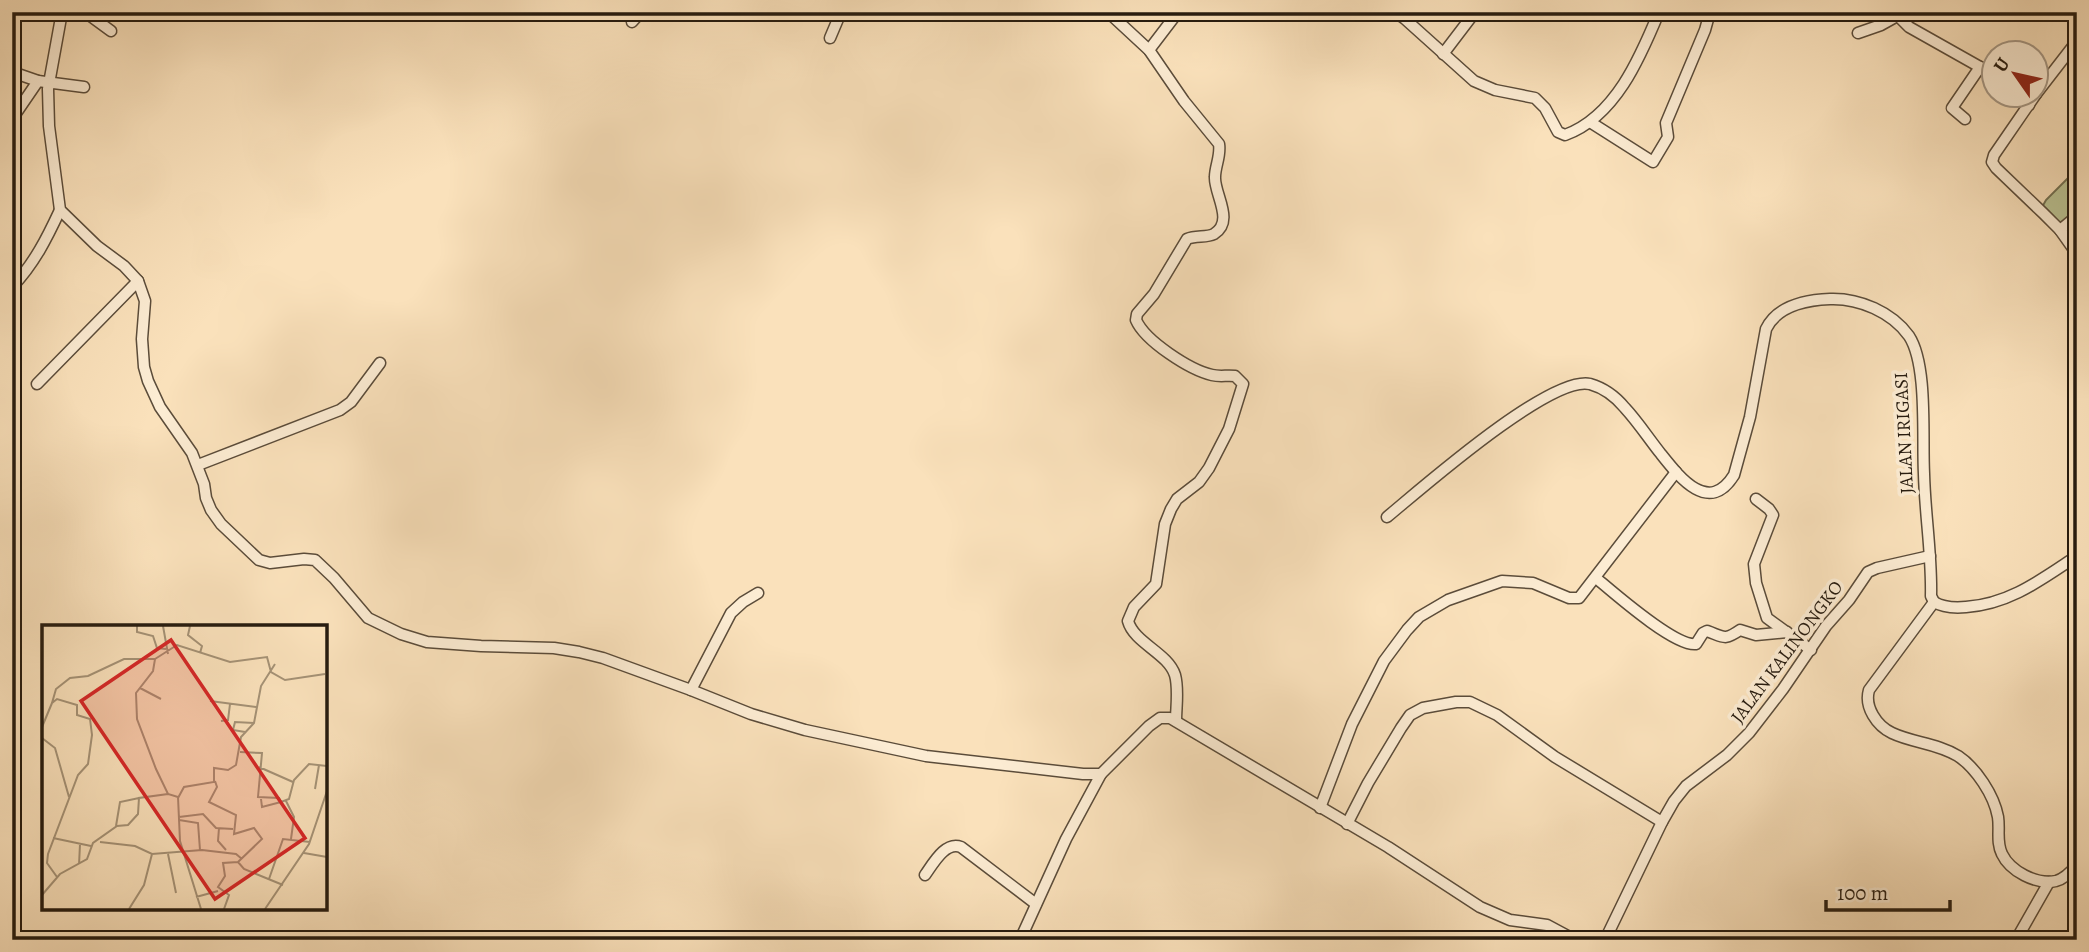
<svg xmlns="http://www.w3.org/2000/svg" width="2089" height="952" viewBox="0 0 2089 952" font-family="Alegreya,serif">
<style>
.garden{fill:#bac393;stroke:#706f51;stroke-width:2}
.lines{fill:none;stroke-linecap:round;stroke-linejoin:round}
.minor-casing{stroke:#5b4c3a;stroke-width:13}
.minor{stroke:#fcecd3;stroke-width:10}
.labels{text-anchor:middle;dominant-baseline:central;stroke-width:7;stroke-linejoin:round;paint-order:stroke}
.street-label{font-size:19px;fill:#261b0f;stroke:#fcecd3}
.inset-road{fill:none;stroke:#a59276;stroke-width:2}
.view{fill:#d62828;fill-opacity:0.15;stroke:#d62828;stroke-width:3.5}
.inset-edge{fill:none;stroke:#261b0f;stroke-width:3.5}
</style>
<rect width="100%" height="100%" fill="#fae1bb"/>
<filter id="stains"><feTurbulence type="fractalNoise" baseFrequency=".00286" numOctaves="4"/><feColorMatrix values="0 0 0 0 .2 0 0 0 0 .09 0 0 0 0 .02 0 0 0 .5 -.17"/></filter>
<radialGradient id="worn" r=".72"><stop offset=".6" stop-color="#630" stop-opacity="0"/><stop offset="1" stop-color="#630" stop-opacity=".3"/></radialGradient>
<!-- garden -->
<path class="garden" d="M 2069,177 L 2077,182 L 2077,209 L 2059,226 L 2041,209 L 2046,200 Z"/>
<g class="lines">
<defs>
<g id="minor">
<path d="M 62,12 L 48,89 L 49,126 L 60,210 L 97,246 L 124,266 L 138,281 L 145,301 L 142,339 L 144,367 L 148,381 L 160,407 L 192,453 L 204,484 L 206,498 L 211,510 L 221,524 L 259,560 L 270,563 L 304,559 L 315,560 L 334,578 L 368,618 L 401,634 L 427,642 L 481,646 L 554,648 L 579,652 L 603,658 L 691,690 L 751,714 L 805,730 L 926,756 L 1083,774 L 1101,774 L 1149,726 L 1160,718 L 1170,718 L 1388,847 L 1480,907 L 1510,920 L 1547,925 L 1575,940"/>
<path d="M 85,12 L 111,31"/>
<path d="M 1108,12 L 1149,50 L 1184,101 L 1219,144 C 1221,156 1215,166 1215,177 C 1214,194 1235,221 1214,234 C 1206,238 1196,235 1187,239 L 1154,294 L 1137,314 L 1136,320 C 1145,341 1190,370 1212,375 C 1220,377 1227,375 1235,376 L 1243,384 L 1229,429 L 1209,468 L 1199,482 L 1177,499 L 1171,509 L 1165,524 L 1156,584 L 1134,607 L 1128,621 C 1134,643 1168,653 1175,675 C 1179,689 1176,707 1176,721"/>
<path d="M 1395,12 L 1405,19 L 1474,81 L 1495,90 L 1535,98 L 1545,108 L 1558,132 L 1565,135 C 1615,117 1640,58 1659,12"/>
<path d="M 1899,12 L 1901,19 L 1909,27 L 1980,67 L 1994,78"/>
<path d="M 632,22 L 641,12"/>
<path d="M 1858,33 L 1881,25 L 1899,15"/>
<path d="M 830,38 L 841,12"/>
<path d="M 1149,50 L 1178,12"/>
<path d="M 1443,54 L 1475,12"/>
<path d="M 12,72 L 38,81 L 84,87"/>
<path d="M 2016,94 L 2029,105"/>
<path d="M 2036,94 L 1994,155 L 1992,162 L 1996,168 L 2043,213 L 2060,230 L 2077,254"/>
<path d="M 2036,94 L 2077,41"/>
<path d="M 12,119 L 38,81"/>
<path d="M 1965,119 L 1952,108 L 1980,67"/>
<path d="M 1590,122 L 1653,162 L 1668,137 L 1666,123 L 1705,30 L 1710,12"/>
<path d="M 2060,230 L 2077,216"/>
<path d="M 12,287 C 34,264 47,238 60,210"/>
<path d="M 37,384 L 138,281"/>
<path d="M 198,465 L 340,410 L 351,402 L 380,363"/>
<path d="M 1756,499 L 1769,509 L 1773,515 L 1754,564 L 1756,583 L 1767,618 L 1811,650"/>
<path d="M 1387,517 C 1421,489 1550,375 1590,384 C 1604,388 1616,397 1625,408 C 1638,422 1649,439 1661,454 C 1680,478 1709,515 1734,475 L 1750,417 L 1766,329 C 1777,306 1805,300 1830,299 C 1859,298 1892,312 1909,336 C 1928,365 1922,438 1924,474 C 1925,515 1932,555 1931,596 L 1934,602 L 1869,690 C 1864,707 1877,726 1892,733 C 1913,743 1937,743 1958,756 C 1976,768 1994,795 1998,817 C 2000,830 1996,842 2002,854 C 2010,871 2036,885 2056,881 C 2064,879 2071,872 2077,865"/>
<path d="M 1596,578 C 1614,593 1675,647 1696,644 L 1703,633 L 1707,631 C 1724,637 1724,641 1740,630 L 1756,635 L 1787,632"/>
<path d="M 1934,602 C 1944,608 1955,608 1966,607 C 2010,604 2042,579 2077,556"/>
<path d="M 691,690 L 731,613 L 743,602 L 758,593"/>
<path d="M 1320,808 L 1352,724 L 1384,661 L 1407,630 L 1419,617 L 1448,600 L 1502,581 L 1533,583 L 1569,598 L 1579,598 L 1676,472"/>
<path d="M 1347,824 L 1368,783 L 1401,728 L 1410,715 L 1423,708 L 1456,702 L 1470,702 L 1497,715 L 1555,757 L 1662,822"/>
<path d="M 925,875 C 933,864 945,841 961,847 L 1036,904"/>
<path d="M 1020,940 L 1066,839 L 1101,774"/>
<path d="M 1605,940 L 1662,822 L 1674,801 L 1686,786 L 1727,755 L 1749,733 L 1783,689 L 1826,626 L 1849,600 L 1868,572 L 1877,568 L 1930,556"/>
<path d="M 2016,940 L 2049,882"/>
</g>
</defs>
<!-- minor casing -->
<use href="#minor" class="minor-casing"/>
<!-- minor -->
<use href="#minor" class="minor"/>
</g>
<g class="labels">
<!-- street labels -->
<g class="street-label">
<text transform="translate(1904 433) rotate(-93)">JALAN IRIGASI</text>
<text transform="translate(1787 652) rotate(-53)">JALAN KALINONGKO</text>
</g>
</g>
<!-- overview -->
<g transform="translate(42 625)">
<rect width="285" height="285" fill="#fae1bb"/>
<path class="inset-road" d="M 95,1 L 95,7 L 111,11 L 115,23 L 124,24M 121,1 L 126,29M 148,1 L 146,10 L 160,21 L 158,28M 285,21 L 285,49M 98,63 L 119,74M 168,76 L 214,82M 179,96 L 186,95 L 188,79M 0,102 L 10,78M 203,107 L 191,105 L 193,97 L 212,98M 0,113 L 13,123 L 27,172M 198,127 L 220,128 L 216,172 L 237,173 L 239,177 L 247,174 L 252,155 L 267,139 L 285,141M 217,142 L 251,157M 173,156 L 175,162 L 167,177 L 194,190 L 192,209 L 212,203 L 220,214 L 196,237 L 181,238 L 183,251 L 176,262 L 187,270 L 182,284M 273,164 L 277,140M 136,173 L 142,162 L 172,157 L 172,143 L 186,145 L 194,140 L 199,112 L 212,98 L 219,61 L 233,39M 219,174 L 220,182 L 239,177M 244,176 L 252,192 L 249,214M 137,192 L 161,189 L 174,203 L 191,204M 137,195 L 156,198 L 158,225M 74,201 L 78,177 L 97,173M 177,203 L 176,216 L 184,225M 11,213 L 49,221M 58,217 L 93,221 L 110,229 L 160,225 L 194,229 L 200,234M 262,228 L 285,232M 126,229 L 134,268M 196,237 L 202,244 L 241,260M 37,240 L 38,219M 15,252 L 5,238 L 6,229 L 36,150 L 46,139 L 50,110 L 48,94 L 35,90 L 35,80 L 15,74 L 10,78 L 14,64 L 28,53 L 46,51 L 82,34 L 113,34M 227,254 L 241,214 L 268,217M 0,270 L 18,249 L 45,234 L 51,218 L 75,201 L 86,200 L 96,189 L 97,173 L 126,169M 154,272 L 176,266M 87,284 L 102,260 L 110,229M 159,284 L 138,216 L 136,172 L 126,169 L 114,144 L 95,94 L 94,68 L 111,46 L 113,34 L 135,20 L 188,37 L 225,32 L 229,47 L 243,55 L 283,49M 223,284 L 267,219 L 285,166"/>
<path class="view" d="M 129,15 L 263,213 L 173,274 L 39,76 Z"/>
<rect width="285" height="285" class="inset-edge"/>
</g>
<!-- margin -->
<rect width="2089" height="952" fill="none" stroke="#fae1bb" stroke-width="42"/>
<rect x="14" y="14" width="2061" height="924" fill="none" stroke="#261b0f" stroke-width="3.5"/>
<rect x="21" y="21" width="2047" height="910" fill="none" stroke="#261b0f" stroke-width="2"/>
<!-- north arrow -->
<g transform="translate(2015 74) rotate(304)"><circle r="33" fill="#fcecd3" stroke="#a69885" stroke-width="2"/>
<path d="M0-5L12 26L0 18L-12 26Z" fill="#8f2418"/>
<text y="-10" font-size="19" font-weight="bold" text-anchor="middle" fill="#261b0f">U</text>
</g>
<!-- scale -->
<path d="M1826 900v10h124v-10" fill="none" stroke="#261b0f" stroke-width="3.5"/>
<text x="1837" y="900" font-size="21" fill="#261b0f" stroke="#fcecd3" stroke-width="5" paint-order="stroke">100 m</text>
<rect width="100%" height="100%" filter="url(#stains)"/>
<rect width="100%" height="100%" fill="url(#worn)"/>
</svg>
